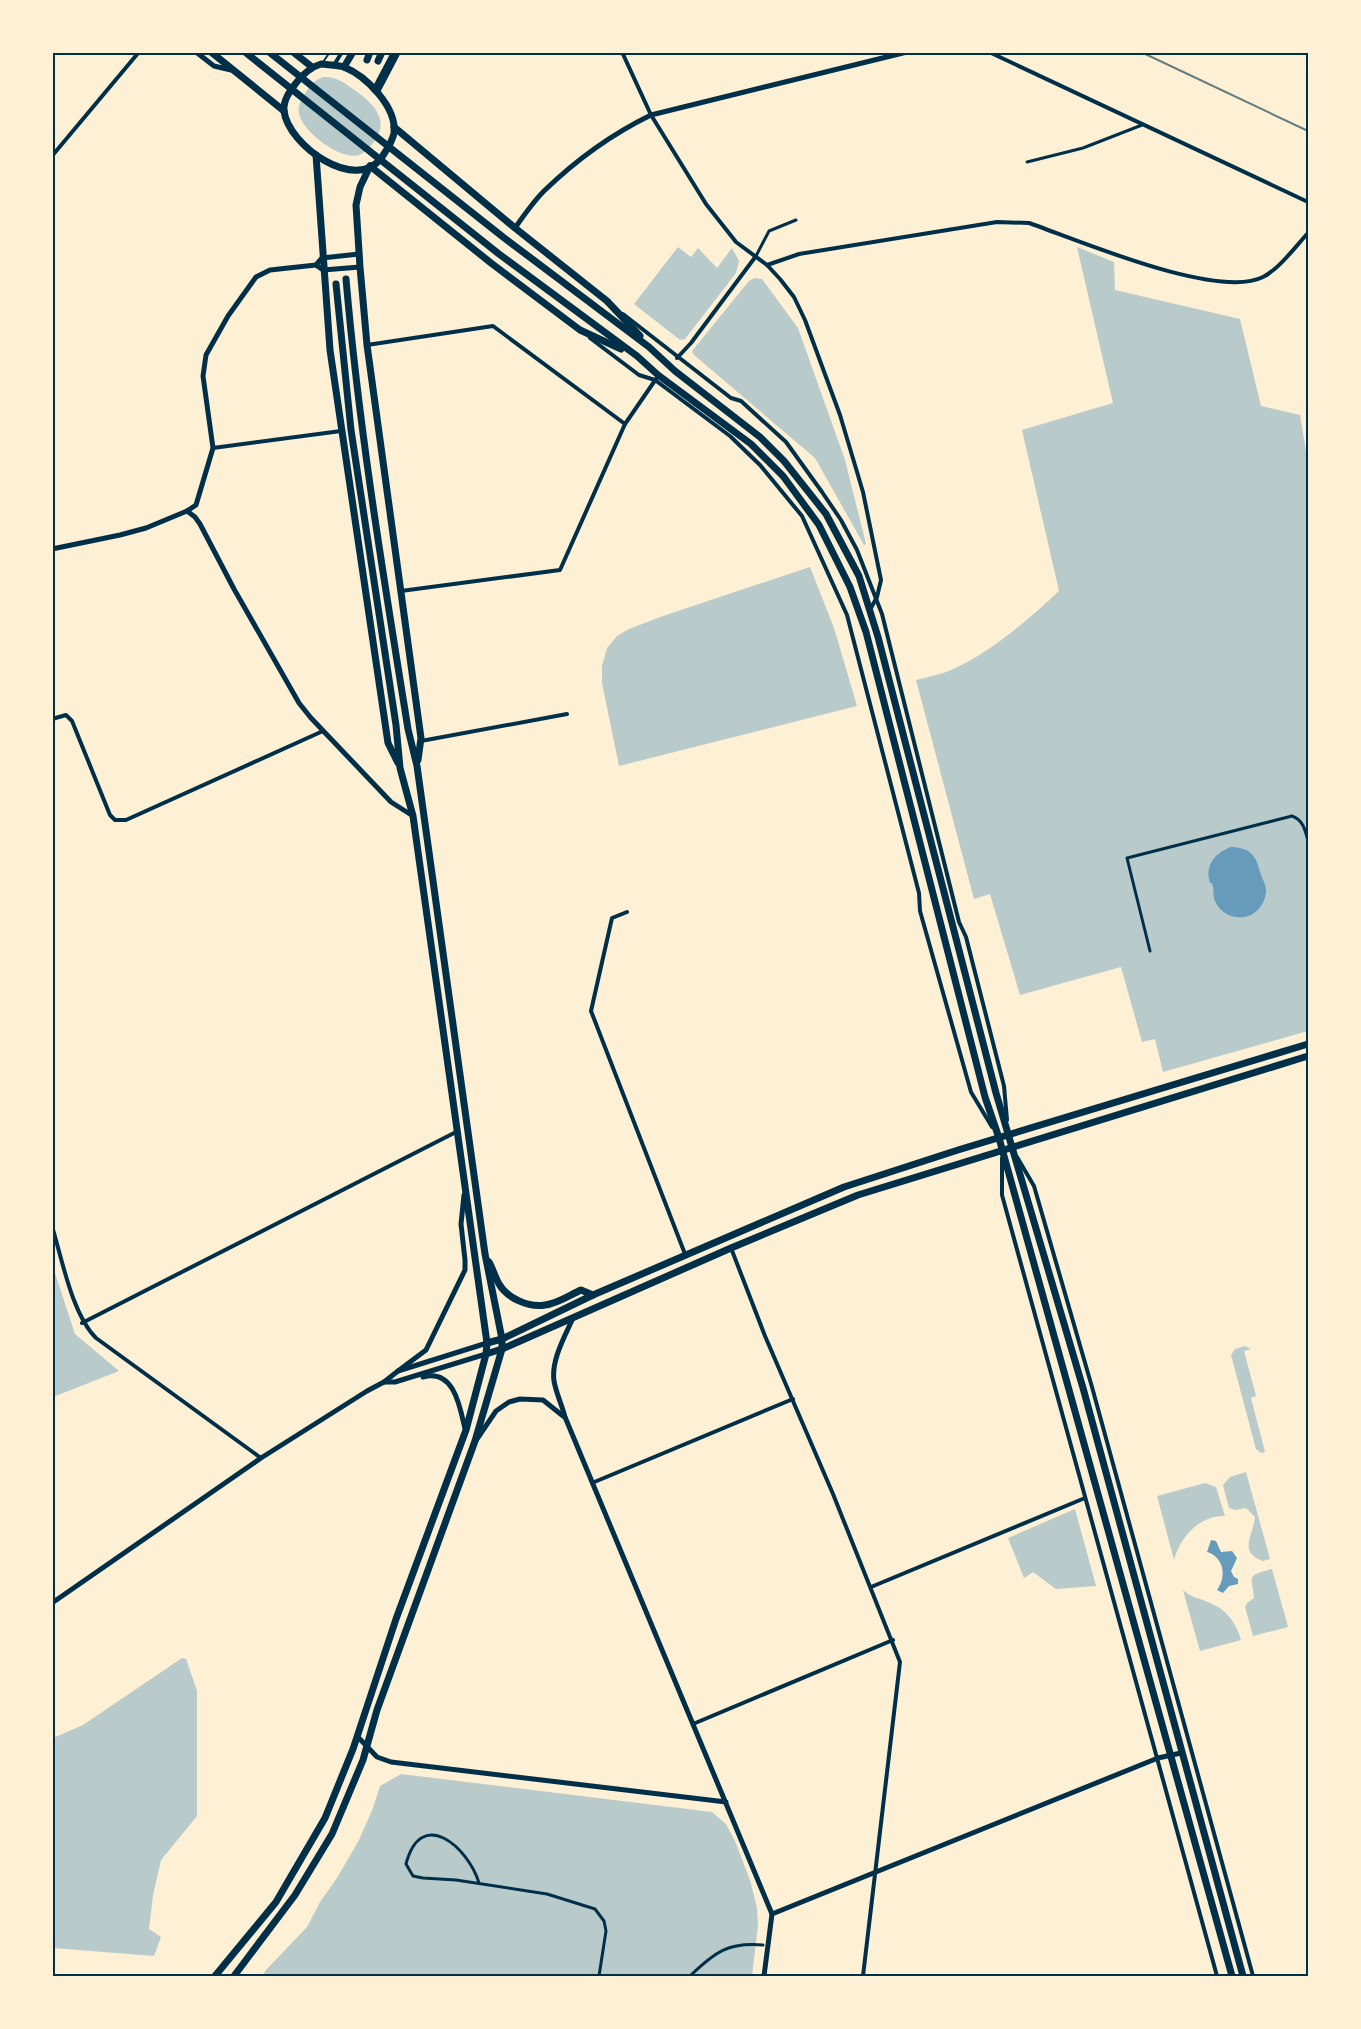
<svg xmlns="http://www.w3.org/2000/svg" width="1361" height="2029" viewBox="0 0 1361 2029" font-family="Lora,serif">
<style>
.green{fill:#b9caca}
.water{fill:#669bbc}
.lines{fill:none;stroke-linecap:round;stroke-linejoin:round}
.service{stroke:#003049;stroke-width:2}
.pedestrian{stroke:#003049;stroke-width:3}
.minor{stroke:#003049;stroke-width:4}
.tertiary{stroke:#003049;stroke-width:5}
.primary{stroke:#003049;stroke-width:7}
.rail{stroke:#657d81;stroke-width:2}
.neatline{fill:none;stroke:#003049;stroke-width:2}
</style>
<rect width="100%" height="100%" fill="#fdf0d5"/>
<!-- green -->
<g class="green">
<path d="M 323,77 C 337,76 344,83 356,91 C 374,104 391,121 373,143 C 369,148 365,153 359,155 C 341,161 301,131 299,113 C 297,105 302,99 306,92 C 310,85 315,80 323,77 Z"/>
<path d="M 678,247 L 691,257 L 698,248 L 717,268 L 732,248 L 739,261 L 736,273 L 685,339 L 680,340 L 634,304 Z"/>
<path d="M 1077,247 L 1114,262 L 1115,290 L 1240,319 L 1261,406 L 1300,415 L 1308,463 L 1308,1031 L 1163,1072 L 1155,1039 L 1142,1042 L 1121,967 L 1020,995 L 990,894 L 974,899 L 916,680 C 927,677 940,675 951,670 C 989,654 1029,619 1059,591 L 1022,430 L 1113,403 Z"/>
<path d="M 755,278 L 762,279 L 798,328 L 845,460 L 866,544 L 864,545 L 815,458 L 694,355 L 692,351 L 749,281 Z"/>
<path d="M 810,567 L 834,628 L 857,706 L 619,766 L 602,683 L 602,666 L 607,648 L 617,636 L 629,629 L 663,616 Z"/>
<path d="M 53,1267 L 75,1334 L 119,1371 L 53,1397 Z"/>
<path d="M 1245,1346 L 1251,1349 L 1244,1351 L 1256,1396 L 1251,1398 L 1265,1452 L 1261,1453 L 1256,1449 L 1231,1355 L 1235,1349 Z"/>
<path d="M 1246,1472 L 1270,1559 L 1263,1561 C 1237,1552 1254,1534 1255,1517 L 1246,1508 L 1236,1510 L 1229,1508 L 1223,1485 L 1230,1477 Z"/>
<path d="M 1205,1483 L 1216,1487 L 1225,1516 C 1200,1515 1180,1537 1174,1560 L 1157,1496 Z"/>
<path d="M 1075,1509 L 1096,1586 L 1056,1589 L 1033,1572 L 1024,1578 L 1008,1538 Z"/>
<path d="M 1272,1569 L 1288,1627 L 1253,1636 L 1245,1607 L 1247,1603 L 1254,1598 C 1252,1576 1245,1576 1272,1569 Z"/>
<path d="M 1183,1590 C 1194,1599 1197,1597 1208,1602 C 1226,1609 1236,1622 1241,1640 L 1200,1651 Z"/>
<path d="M 182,1658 L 186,1659 L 197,1691 L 197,1816 L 161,1860 L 153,1895 L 149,1929 L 161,1937 L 154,1956 L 53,1948 L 53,1738 L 83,1725 Z"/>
<path d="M 401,1774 L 712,1812 L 726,1824 L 735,1841 L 750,1880 L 757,1908 L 758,1925 L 752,1976 L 262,1976 L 266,1970 L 307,1927 L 320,1902 L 337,1878 L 359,1840 L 373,1808 L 380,1786 Z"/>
</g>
<!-- water -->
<g class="water">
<path d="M 1231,847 C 1253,848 1256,857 1261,875 C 1264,883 1268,888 1265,897 C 1263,905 1258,911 1251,915 C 1237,921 1221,915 1215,901 C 1213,897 1214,892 1213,887 C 1211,879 1211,887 1209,879 C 1206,863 1217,852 1231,847 Z"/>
<path d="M 1211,1540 L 1216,1541 L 1221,1552 L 1232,1551 L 1237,1558 L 1231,1571 L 1234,1577 L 1238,1579 L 1238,1584 L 1229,1586 L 1223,1593 L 1217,1590 C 1227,1577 1224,1557 1207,1552 Z"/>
</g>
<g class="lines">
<!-- service -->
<path class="service" d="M 323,62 L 330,52"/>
<!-- pedestrian -->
<g class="pedestrian">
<path d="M 1027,162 L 1083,148 L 1142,125"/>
<path d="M 756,256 L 769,231 L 796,220"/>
<path d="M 1150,951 L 1127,858 L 1292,816 C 1303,820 1305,829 1308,841"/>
<path d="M 479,1883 C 468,1847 421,1806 406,1864 L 413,1876 L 423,1878 L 456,1880 L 547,1894 L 595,1909 L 604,1921 L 606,1931 L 599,1976"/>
<path d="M 690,1976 C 715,1952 728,1942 763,1945"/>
</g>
<!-- minor -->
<g class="minor">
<path d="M 622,52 L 651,115 L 706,204 L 736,242 L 767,265 L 780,279 L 794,297 L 805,320 L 840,415 L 863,492 L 881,580 L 877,597 L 871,608"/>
<path d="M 989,52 L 1308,202"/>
<path d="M 334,65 L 342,52"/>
<path d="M 378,92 L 399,52"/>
<path d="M 52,156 L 139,52"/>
<path d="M 767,265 L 799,254 L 997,222 L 1029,223 C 1078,240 1217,300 1263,277 C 1279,269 1296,246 1308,233"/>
<path d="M 623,314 L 731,398 L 741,401 L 786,442 L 822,492 L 841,520 L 857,550 L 882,614 L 959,922 L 966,937 L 1004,1086 L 1007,1120"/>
<path d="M 590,338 L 639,375 L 655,380 L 730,436 L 760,465 L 802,516 L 847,615 L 919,893 L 920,911 L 971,1092 L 992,1127"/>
<path d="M 367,345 L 493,326 L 625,424"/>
<path d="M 677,358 L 691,343 L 756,256"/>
<path d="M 213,448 L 341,431"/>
<path d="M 401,591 L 560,570 L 625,424 L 656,379"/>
<path d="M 52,719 L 66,715 L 72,721 L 110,815 L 115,820 L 126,820 L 323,731"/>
<path d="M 421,741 L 567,714"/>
<path d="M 627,912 L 612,918 L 591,1011 L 685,1254"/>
<path d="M 1017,1157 L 1034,1186 L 1092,1387 L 1253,1976"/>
<path d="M 1002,1158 L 1002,1195 L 1217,1976"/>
<path d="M 52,1226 C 62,1259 72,1314 96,1338 L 261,1458"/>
<path d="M 731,1248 L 765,1336 L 833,1494 L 900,1662 L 863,1976"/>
<path d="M 82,1323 L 456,1132"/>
<path d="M 592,1483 L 793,1399"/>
<path d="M 871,1587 L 1085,1498"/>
<path d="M 693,1724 L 893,1640"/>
</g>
<!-- tertiary -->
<g class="tertiary">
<path d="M 196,52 L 214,66 L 231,70"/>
<path d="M 515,228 C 524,215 533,202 544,191 C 576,160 612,134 651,115 L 907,52"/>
<path d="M 316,265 L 323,270 L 360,267"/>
<path d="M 187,511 L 195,517 L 200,524 L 234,589 L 299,703 L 311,718 L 391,802 L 413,816"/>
<path d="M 52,549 L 120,535 L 146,528 L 187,511 L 196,505 L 213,448 L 203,376 L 206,355 L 228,316 L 256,277 L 270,270 L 316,265 L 322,258 L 359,254"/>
<path d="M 573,1318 C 565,1336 551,1360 554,1381 C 556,1393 562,1405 565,1417 L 772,1914 L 764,1976"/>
<path d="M 398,1371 L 426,1350 L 465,1270 L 465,1260 L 461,1224 L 464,1195"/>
<path d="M 423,1377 C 454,1368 460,1407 465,1429"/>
<path d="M 384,1382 L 398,1371 L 487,1343"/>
<path d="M 477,1439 L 496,1411 L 509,1402 L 520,1399 L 543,1400 L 563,1416"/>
<path d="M 52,1603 L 261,1458 L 367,1391 L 384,1382 L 395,1382 L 486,1354"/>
<path d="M 357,1736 L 377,1757 L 391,1762 L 726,1802"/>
<path d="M 772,1914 L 1158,1758 L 1181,1753"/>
</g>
<!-- primary -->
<g class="primary">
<path d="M 211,52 L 284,111"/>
<path d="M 245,52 L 499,254 L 637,356 L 658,375 L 751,444 L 783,476 L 819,525 L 850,587 L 866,632 L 985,1097 L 999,1138 L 1232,1976"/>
<path d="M 269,52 L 503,237 L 649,347 L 675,371 L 760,437 L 784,461 L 826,514 L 859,576 L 878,637 L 996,1093 L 1083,1388 L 1243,1976"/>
<path d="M 293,52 L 312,67"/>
<path d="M 367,60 L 370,52"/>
<path d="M 378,61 L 382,52"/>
<path d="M 321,64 C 329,65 337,65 344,67 C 366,76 397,107 394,133 C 393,140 386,151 382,157 C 356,194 288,145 284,111 C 283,100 290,91 296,83 C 303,74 311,67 321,64 Z"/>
<path d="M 344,67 L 353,52"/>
<path d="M 375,90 L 395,52"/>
<path d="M 394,127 L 515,228 L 607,301 L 640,336"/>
<path d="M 316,155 L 330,350 L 388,743 L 398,763"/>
<path d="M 370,166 L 360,187 L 356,205 L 360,267 L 367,345 L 421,738 L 418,760"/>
<path d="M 370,166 L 491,263 L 580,330 L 621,349"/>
<path d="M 489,1262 C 493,1269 495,1277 499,1284 C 507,1298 529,1308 545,1305 C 557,1304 570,1295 581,1290 L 593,1295"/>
<path d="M 487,1343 L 502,1339 L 593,1295 L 844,1187 L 958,1150 L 1308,1044"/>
<path d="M 486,1354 L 502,1349 L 731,1248 L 858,1195 L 1308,1056"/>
<path d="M 215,1976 L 276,1902 L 325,1818 L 353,1749 L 396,1619 L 466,1430 L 486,1354 L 487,1343 L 413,816 L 400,768 L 396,725 L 351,430 L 336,284"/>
<path d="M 234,1976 L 295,1895 L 332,1834 L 363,1760 L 377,1710 L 475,1441 L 502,1349 L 502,1339 L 485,1254 L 417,766 L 408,729 C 384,580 359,430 346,279"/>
</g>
<!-- rail -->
<path class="rail" d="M 1141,52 L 1308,131"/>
</g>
<!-- border -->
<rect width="1361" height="2029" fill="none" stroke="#fdf0d5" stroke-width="108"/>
<rect x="54" y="54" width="1253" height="1921" class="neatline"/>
</svg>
